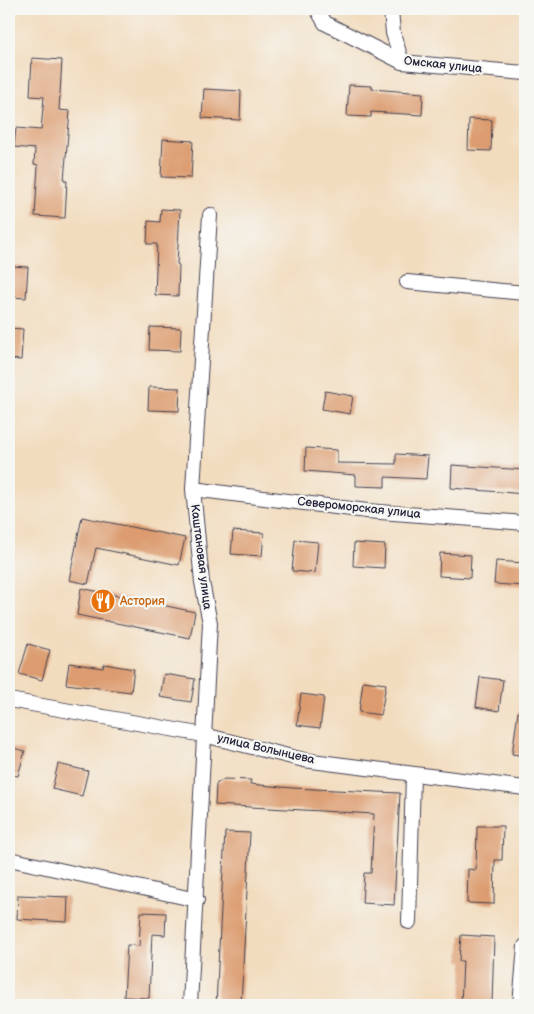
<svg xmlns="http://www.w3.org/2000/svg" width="534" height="1014" viewBox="0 0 534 1014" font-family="'Balsamiq Sans',sans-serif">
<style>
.building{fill:#dc9c70}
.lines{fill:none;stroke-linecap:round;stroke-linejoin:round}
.street-casing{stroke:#413e4f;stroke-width:16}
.street{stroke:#fff;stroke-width:14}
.labels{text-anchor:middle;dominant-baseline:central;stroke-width:4.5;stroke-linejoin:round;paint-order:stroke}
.street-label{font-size:12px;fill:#22223b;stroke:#f6f6f2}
.food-label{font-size:12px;fill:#c56008;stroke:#f6f6f2;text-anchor:start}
</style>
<rect width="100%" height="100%" fill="#f6f6f2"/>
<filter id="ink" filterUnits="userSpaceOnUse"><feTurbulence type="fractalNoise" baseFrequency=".02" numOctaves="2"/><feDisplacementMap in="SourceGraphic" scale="10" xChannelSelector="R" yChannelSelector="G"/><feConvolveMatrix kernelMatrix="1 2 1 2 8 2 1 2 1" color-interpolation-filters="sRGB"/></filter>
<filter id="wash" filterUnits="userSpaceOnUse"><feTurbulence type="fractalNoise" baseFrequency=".0096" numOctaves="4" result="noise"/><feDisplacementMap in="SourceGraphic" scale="20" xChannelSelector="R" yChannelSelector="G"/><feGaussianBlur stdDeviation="1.12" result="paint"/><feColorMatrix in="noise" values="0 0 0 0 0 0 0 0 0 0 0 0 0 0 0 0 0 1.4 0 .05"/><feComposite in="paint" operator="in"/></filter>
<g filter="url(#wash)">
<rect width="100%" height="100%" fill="#f2dcbe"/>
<g id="blocks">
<!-- building -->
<g class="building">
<path d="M 32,58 L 62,60 L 59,110 L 70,111 L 64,180 L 67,181 L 65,218 L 35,216 L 38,165 L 34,164 L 35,149 L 14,147 L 16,128 L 41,130 L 44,97 L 30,96 Z"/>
<path d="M 349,85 L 372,86 L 372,89 L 423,93 L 422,115 L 371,112 L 371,117 L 347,116 Z"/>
<path d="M 204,89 L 241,91 L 240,120 L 202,118 Z"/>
<path d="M 469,119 L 492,120 L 491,151 L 468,150 Z"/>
<path d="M 163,139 L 193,141 L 191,178 L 161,177 Z"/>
<path d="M 161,209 L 180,210 L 177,264 L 179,265 L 178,296 L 155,295 L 157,244 L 147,244 L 148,221 L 160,222 Z"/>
<path d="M 9,266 L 28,267 L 26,298 L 9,297 Z"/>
<path d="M 150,327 L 181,328 L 180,351 L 149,350 Z"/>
<path d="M 9,328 L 23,329 L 21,360 L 9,359 Z"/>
<path d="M 149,387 L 180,388 L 179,411 L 148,410 Z"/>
<path d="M 325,391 L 353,396 L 350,414 L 322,409 Z"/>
<path d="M 306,448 L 337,450 L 337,463 L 396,464 L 396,454 L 428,456 L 426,479 L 385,477 L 385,487 L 356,486 L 356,475 L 305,471 Z"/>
<path d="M 452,465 L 525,470 L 525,494 L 451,488 Z"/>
<path d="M 82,517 L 185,538 L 179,565 L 96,548 L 88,584 L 69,580 Z"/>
<path d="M 233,531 L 264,533 L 262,556 L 231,554 Z"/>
<path d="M 295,540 L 318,542 L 315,573 L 292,571 Z"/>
<path d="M 354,543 L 385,545 L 384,568 L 353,566 Z"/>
<path d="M 440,553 L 471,555 L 470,578 L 439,576 Z"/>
<path d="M 496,561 L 525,563 L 525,586 L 494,584 Z"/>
<path d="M 81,588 L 195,612 L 190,638 L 77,615 Z"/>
<path d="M 28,644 L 50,650 L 42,680 L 19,674 Z"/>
<path d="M 69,663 L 103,668 L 104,664 L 134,669 L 131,692 L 66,684 Z"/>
<path d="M 164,674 L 195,679 L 191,702 L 160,697 Z"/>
<path d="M 480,677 L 503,680 L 499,711 L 476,707 Z"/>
<path d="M 363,681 L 386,684 L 381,715 L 359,712 Z"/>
<path d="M 301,694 L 324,697 L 320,728 L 297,725 Z"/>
<path d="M 518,712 L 525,713 L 525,756 L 512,754 Z"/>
<path d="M 9,747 L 25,751 L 18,776 L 9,774 Z"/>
<path d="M 58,764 L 88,771 L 82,796 L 52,789 Z"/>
<path d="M 224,779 L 251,780 L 250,784 L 292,788 L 400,793 L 394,905 L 362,903 L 364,873 L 371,873 L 374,814 L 215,805 L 216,784 Z"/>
<path d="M 477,826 L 503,826 L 502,860 L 495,860 L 494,904 L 467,903 L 468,869 L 476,870 Z"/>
<path d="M 225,832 L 250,833 L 241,1005 L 216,1005 Z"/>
<path d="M 18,895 L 68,897 L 67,922 L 17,919 Z"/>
<path d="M 141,912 L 166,913 L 165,935 L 152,934 L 149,998 L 124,997 L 127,945 L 139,946 Z"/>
<path d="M 461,935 L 494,937 L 492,1005 L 461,1005 L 463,961 L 459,961 Z"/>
</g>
</g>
</g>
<g filter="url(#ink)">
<use href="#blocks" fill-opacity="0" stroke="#413e4f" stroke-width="1"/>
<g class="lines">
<defs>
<g id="street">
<path d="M 317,9 L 325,23 L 402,62 L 525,73"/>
<path d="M 391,9 L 393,33 L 402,62"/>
<path d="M 407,282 L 525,293"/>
<path d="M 193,489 L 367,511 L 525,523"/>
<path d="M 9,700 L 204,735 L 304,760 L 525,788"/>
<path d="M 9,859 L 197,900"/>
<path d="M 409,922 L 413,774"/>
<path d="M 190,1005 L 210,623 L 202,582 L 193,489 L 210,215"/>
<path d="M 520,1005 L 525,946"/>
</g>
</defs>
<!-- street casing -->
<use href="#street" class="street-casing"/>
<!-- street -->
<use href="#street" class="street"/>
</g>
</g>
<!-- icons -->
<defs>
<symbol id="restaurant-disc" viewBox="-11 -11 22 22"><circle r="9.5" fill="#e8710a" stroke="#f6f6f2"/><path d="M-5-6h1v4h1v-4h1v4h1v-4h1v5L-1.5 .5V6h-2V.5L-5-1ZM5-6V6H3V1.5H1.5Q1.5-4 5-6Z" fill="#fff"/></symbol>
</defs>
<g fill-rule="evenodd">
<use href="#restaurant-disc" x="89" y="587" width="28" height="28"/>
</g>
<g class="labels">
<!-- street labels -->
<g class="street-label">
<text transform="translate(443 65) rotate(6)">Омская улица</text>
<text transform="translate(359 508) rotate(6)">Североморская улица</text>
<text transform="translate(201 557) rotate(83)">Каштановая улица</text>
<text transform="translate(266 749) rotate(13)">улица Волынцева</text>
</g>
<!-- food labels -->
<g class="food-label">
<text x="120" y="601">Астория</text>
</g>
</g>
<!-- margin -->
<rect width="534" height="1014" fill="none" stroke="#f6f6f2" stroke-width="30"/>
</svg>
